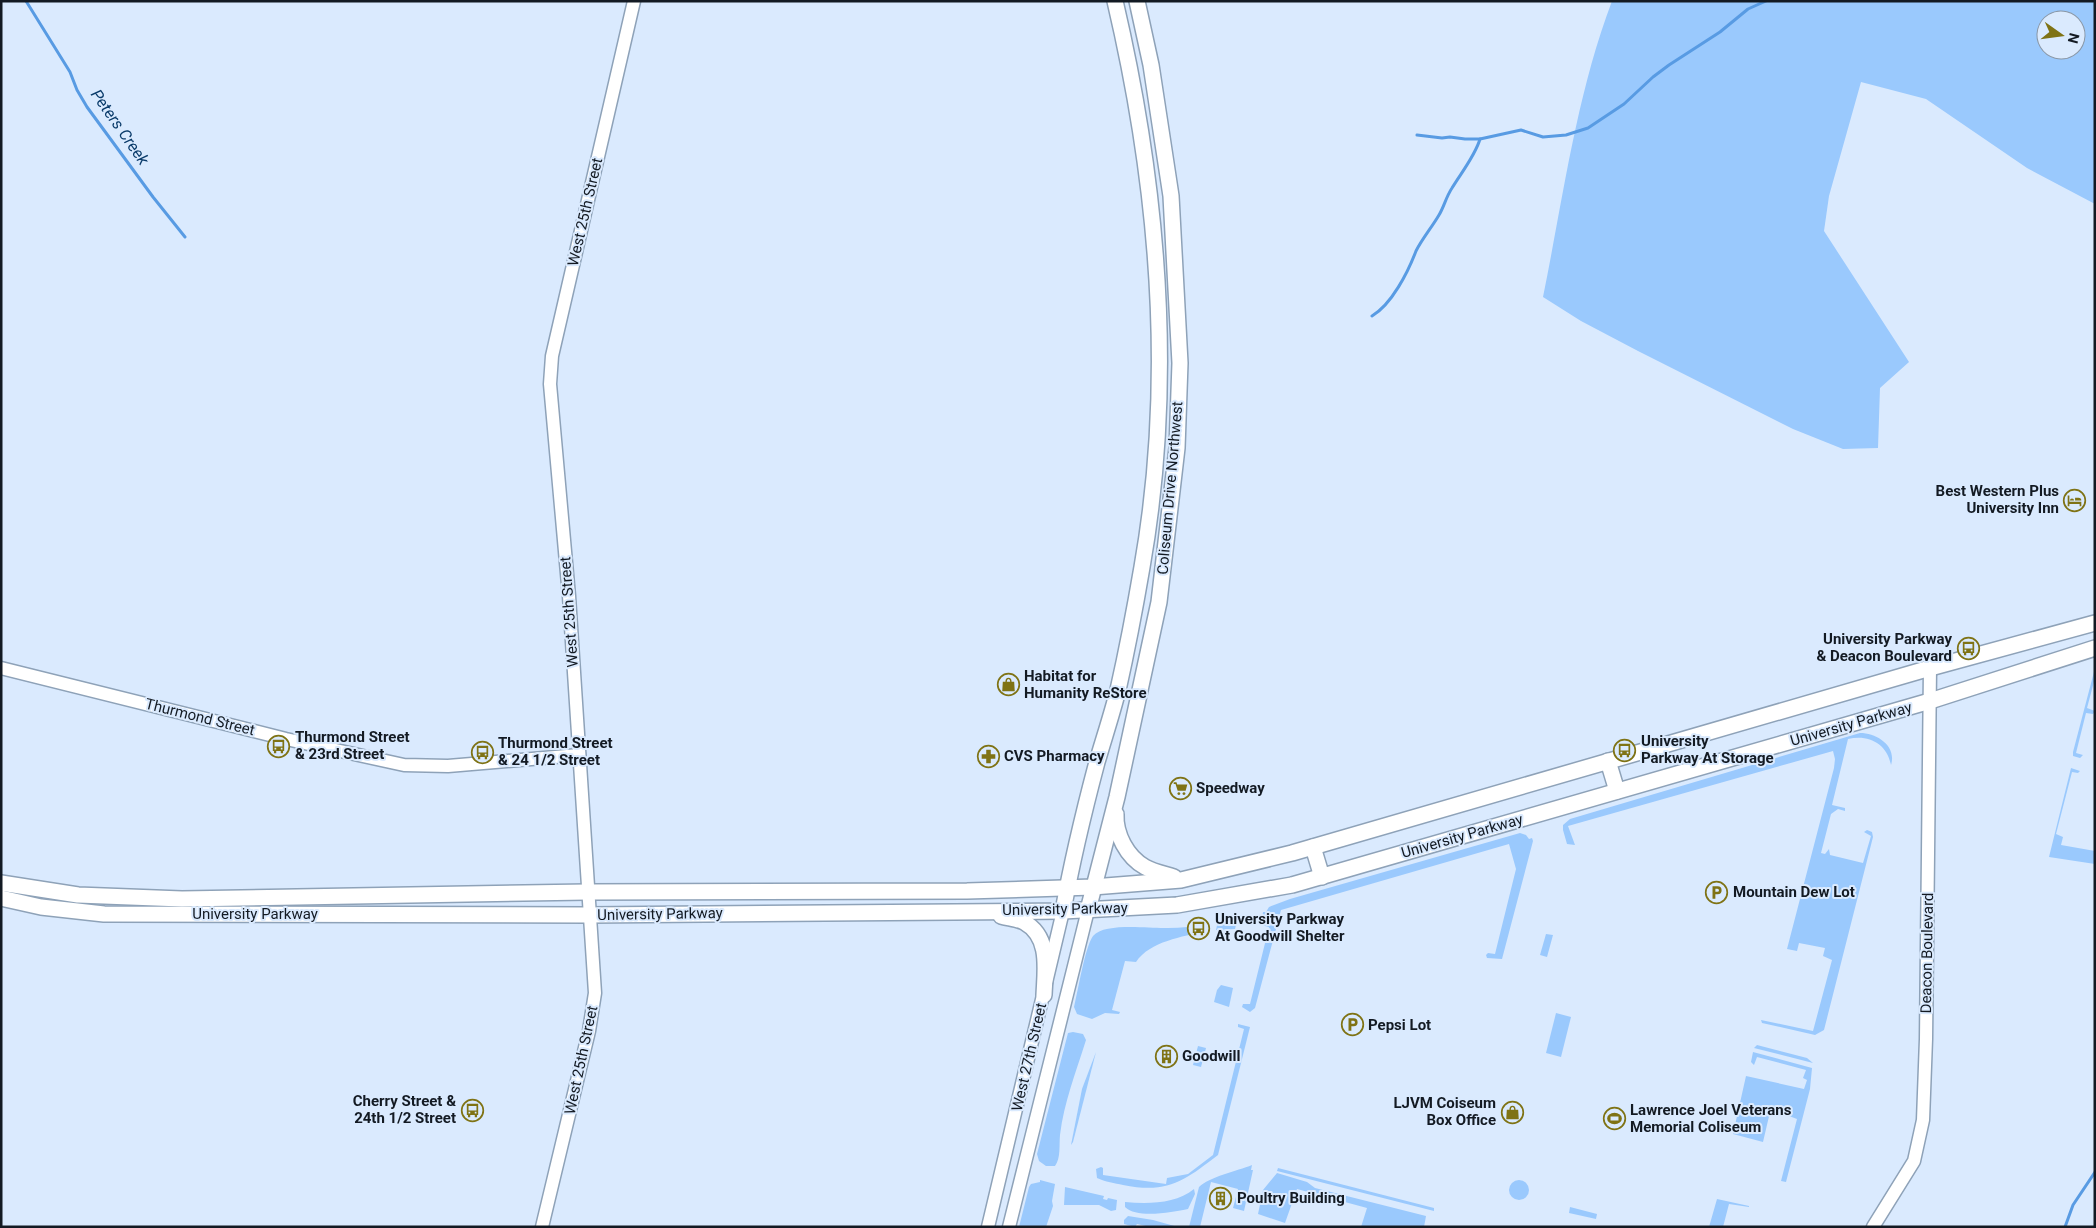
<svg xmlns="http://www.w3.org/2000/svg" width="2096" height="1228" viewBox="0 0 2096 1228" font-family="Roboto,sans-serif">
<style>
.green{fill:#9ac9fd;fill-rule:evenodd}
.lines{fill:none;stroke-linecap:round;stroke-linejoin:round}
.stream{stroke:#589be3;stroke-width:3}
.tertiary-casing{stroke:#8ea2b8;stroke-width:15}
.primary-casing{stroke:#8ea2b8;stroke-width:18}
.tertiary{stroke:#fff;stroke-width:12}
.primary{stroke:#fff;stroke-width:15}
.labels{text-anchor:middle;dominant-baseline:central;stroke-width:4;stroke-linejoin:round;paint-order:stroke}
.street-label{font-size:15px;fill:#131a23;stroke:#daeafe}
.poi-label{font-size:15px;font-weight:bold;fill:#131a23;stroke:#daeafe;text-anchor:start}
.water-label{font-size:16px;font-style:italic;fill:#0a3b6a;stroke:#daeafe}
</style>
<rect width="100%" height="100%" fill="#daeafe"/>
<!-- green -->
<g class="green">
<path d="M 1612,1 L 2095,1 L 2095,204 L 2027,168 L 1926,99 L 1861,82 L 1829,196 L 1824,231 L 1909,362 L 1880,388 L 1878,448 L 1843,449 L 1793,429 L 1638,351 L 1581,321 L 1543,297 C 1563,199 1576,96 1612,1 ZM 2046,20 L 2076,20 L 2076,50 L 2046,50 Z"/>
<path d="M 2095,668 L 2095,678 L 2087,708 L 2095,711 L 2093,714 L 2086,713 L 2076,753 L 2083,755 L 2080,758 L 2073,756 L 2073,752 Z"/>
<path d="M 1860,733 C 1877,733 1897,746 1891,765 C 1887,744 1869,734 1848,739 L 1832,805 L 1845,808 L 1845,811 L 1838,809 L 1831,814 L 1821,853 L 1825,854 L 1829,849 L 1830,855 L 1863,863 L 1871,836 L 1864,832 L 1867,830 L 1872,832 L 1873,837 L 1824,1030 L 1815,1035 L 1762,1023 L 1761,1020 L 1813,1031 L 1832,960 L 1823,956 L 1825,948 L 1799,943 L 1797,951 L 1787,949 L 1834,768 L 1835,759 L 1833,751 L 1568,826 L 1575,845 L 1567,844 L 1563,830 L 1563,825 L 1570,819 Z"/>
<path d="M 2071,768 L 2080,771 L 2078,773 L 2072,772 L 2056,834 L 2063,837 L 2061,845 L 2095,851 L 2095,864 L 2049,857 Z"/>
<path d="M 1520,833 L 1526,835 L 1529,839 L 1532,838 L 1533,841 L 1502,959 L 1487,958 L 1486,955 L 1488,953 L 1495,954 L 1516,869 L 1509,844 L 1281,910 L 1255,1008 L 1250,1012 L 1242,1007 L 1243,1004 L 1250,1004 L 1269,927 L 1261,925 L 1263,912 L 1266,912 L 1269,907 L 1290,899 Z"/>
<path d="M 1234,916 L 1238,917 L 1235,929 L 1216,930 L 1218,921 Z"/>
<path d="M 1207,925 L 1205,931 C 1183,937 1150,941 1136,962 L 1125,961 L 1112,1010 L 1120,1012 L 1119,1014 L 1105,1013 L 1092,1019 L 1077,1014 L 1074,1007 C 1078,991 1085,947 1093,936 C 1105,922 1151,929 1168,928 C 1181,928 1194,926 1207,925 Z"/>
<path d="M 1546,934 L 1553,935 L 1547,957 L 1540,955 Z"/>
<path d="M 1221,985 L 1233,988 L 1229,1007 L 1214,1002 L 1217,990 Z"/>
<path d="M 1556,1013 L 1571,1017 L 1561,1057 L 1546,1053 Z"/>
<path d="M 1238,1024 L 1250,1027 L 1218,1155 C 1184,1181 1168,1194 1123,1185 C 1115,1183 1105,1182 1097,1178 L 1096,1169 L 1101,1167 L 1103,1168 L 1103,1175 L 1166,1184 L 1167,1178 L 1188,1174 L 1213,1155 L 1244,1029 L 1238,1027 Z"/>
<path d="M 1073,1032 L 1083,1034 L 1086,1040 C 1076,1072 1064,1102 1060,1135 C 1059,1145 1061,1158 1055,1166 L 1046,1166 L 1039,1161 L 1037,1154 L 1068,1033 Z"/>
<path d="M 1757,1045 L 1807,1058 L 1813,1063 L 1754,1048 Z"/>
<path d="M 1198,1046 L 1206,1048 L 1201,1067 L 1193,1065 Z"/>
<path d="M 1096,1052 L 1073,1142 L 1071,1145 L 1082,1089 Z"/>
<path d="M 1753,1052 L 1812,1068 L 1810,1089 L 1786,1182 L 1781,1181 L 1797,1119 L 1789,1116 L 1790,1110 L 1781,1108 L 1779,1114 L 1770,1112 L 1763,1142 L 1733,1134 L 1746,1076 L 1804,1089 L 1807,1080 L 1803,1078 L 1806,1070 L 1757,1057 L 1754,1065 L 1751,1062 Z"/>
<path d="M 1252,1165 L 1251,1170 L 1253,1170 L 1244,1211 L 1233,1208 L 1238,1189 L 1211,1182 L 1200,1227 L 1189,1227 L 1199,1187 C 1209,1177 1237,1171 1252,1165 Z"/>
<path d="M 1278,1168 L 1434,1208 L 1434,1211 L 1277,1171 Z"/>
<path d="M 1277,1173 L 1307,1182 L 1315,1188 L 1426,1216 L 1424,1227 L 1361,1227 L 1367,1208 L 1297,1189 L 1285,1223 L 1258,1214 L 1263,1190 Z"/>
<circle cx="1519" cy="1190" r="10"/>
<path d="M 1040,1180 L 1055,1184 L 1052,1201 L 1053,1206 L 1046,1227 L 1019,1227 L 1029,1187 L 1031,1184 L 1040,1182 Z"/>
<path d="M 1065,1187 L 1104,1196 L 1103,1199 L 1107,1200 L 1108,1198 L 1117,1200 L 1116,1210 L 1111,1211 L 1099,1205 L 1064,1205 Z"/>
<path d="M 1194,1189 L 1195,1194 L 1188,1209 C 1173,1212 1137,1219 1125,1207 L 1125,1202 C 1148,1204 1176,1204 1194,1189 Z"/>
<path d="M 1717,1199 L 1749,1206 L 1749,1207 L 1729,1204 L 1723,1227 L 1709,1227 Z"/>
<path d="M 1570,1207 L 1597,1214 L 1596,1219 L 1569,1213 Z"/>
<path d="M 1128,1216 L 1153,1220 L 1178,1227 L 1150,1227 L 1137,1224 L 1135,1227 L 1124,1224 L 1124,1220 Z"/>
</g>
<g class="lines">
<!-- stream -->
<g class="stream">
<path d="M 26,1 L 70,72 L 77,90 L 87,107 L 153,197 L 185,237"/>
<path d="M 1417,135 L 1442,138 L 1450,137 L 1465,139 L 1480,139 L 1521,130 L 1543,137 L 1566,135 L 1588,128 L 1624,104 L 1653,77 L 1669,65 L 1720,32 L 1748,9 L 1766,1"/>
<path d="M 1372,316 C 1392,304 1408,272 1416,251 C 1422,239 1432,227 1439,215 C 1444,207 1446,197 1452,188 C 1461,173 1475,156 1480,139"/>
<path d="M 2065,1227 L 2073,1205 L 2095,1172"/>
</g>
<defs>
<g id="tertiary">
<path d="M 1,668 L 286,739 L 404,765 L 448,766 L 579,755"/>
<path d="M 542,1227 L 589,1031 L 595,993 L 569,596 L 550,384 L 552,356 L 634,1"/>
<path d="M 988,1227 L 1063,911"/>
<path d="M 1009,1227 L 1088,910"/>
<path d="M 1873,1227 L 1914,1161 L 1923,1120 L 1926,1039 L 1930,668"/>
</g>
<g id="primary">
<path d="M 1608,761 L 1617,791"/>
<path d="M 1116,814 C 1115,834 1127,857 1145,867 C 1154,872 1165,874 1174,877"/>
<path d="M 1313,847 L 1322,877"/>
<path d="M 1,883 L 78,895 L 182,899 L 587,892 L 967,891 L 1093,887 L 1181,880 L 1292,853 L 1930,668 L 2095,623"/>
<path d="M 1,898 L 41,907 L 104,914 L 589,915 L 1063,911 L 1177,905 L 1292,885 L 1930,701 L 2095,648"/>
<path d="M 1088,910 L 1117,797 L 1159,602 L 1177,448 L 1180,363 L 1171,196 L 1151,65 L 1137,1"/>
<path d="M 1063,911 C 1072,861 1084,811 1097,762 C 1104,738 1112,714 1118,690 C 1127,650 1135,608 1142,567 C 1175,380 1158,185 1115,1"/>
<path d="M 1001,916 C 1008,918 1018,919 1024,922 C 1051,937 1045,970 1044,995"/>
</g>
</defs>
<!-- tertiary casing -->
<use href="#tertiary" class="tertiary-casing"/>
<!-- primary casing -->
<use href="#primary" class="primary-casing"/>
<!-- tertiary -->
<use href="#tertiary" class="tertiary"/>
<!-- primary -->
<use href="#primary" class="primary"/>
</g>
<!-- icons -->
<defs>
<symbol id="hotel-ring" viewBox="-11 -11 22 22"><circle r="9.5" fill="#daeafe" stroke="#7f7315" stroke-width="1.5"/><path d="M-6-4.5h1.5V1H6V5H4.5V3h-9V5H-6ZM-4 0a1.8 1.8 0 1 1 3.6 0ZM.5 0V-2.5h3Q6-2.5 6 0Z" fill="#7f7315"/></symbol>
<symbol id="bus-ring" viewBox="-11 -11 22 22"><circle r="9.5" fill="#daeafe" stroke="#7f7315" stroke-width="1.5"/><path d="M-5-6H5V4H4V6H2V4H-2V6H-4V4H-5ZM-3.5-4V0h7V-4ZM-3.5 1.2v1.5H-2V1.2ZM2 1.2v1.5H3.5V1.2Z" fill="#7f7315"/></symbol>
<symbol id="shop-ring" viewBox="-11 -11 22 22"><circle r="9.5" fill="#daeafe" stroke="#7f7315" stroke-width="1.5"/><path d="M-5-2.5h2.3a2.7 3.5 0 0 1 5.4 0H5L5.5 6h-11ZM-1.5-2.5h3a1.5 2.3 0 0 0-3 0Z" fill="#7f7315"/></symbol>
<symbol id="pharmacy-ring" viewBox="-11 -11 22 22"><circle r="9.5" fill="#daeafe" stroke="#7f7315" stroke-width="1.5"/><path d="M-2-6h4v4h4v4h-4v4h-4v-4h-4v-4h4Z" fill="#7f7315"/></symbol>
<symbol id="supermarket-ring" viewBox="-11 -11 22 22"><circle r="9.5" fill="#daeafe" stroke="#7f7315" stroke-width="1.5"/><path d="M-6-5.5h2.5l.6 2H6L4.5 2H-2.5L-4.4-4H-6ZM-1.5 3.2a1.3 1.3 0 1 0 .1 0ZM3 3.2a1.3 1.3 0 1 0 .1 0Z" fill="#7f7315"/></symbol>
<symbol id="parking-ring" viewBox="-11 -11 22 22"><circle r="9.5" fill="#daeafe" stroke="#7f7315" stroke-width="1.5"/><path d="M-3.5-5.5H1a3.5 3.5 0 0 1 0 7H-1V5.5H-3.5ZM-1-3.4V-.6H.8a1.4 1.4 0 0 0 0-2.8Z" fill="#7f7315"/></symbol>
<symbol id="building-ring" viewBox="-11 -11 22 22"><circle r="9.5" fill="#daeafe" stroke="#7f7315" stroke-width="1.5"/><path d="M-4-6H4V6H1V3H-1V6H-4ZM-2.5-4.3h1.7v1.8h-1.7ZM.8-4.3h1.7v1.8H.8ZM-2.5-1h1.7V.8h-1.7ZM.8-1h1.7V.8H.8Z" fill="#7f7315"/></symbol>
<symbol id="stadium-ring" viewBox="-11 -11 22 22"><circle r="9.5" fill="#daeafe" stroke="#7f7315" stroke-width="1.5"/><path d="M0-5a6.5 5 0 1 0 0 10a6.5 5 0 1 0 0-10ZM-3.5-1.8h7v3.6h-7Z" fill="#7f7315"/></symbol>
</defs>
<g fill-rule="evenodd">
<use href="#hotel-ring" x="2062" y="488" width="25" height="25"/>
<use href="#bus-ring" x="1956" y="636" width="25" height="25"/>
<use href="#shop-ring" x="996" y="672" width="25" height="25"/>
<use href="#bus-ring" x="266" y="734" width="25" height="25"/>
<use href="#bus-ring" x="1612" y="738" width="25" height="25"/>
<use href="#bus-ring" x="470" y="740" width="25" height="25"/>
<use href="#pharmacy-ring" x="976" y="744" width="25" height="25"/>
<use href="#supermarket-ring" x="1168" y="776" width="25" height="25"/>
<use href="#parking-ring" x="1704" y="880" width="25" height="25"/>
<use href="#bus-ring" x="1186" y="916" width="25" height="25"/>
<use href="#parking-ring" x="1340" y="1012" width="25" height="25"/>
<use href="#building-ring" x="1154" y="1044" width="25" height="25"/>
<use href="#bus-ring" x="460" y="1098" width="25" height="25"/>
<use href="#shop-ring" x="1500" y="1100" width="25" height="25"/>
<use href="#stadium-ring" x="1602" y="1106" width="25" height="25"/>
<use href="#building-ring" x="1208" y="1186" width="25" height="25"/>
</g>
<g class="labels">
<!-- street labels -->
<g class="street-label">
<text transform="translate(585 212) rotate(-77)">West 25th Street</text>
<text transform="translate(1170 488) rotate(-85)">Coliseum Drive Northwest</text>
<text transform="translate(569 612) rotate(-94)">West 25th Street</text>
<text transform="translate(200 717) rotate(14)">Thurmond Street</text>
<text transform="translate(1851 724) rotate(-16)">University Parkway</text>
<text transform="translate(1462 836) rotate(-16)">University Parkway</text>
<text transform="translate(1065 909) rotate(-1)">University Parkway</text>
<text x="255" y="914">University Parkway</text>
<text transform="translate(660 914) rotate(-1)">University Parkway</text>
<text transform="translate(1927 953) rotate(-89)">Deacon Boulevard</text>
<text transform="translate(1029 1057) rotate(-77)">West 27th Street</text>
<text transform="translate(581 1060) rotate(-78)">West 25th Street</text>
</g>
<!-- poi labels -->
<g class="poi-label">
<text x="2059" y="491" text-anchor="end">Best Western Plus<tspan x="2059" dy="17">University Inn</tspan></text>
<text x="1952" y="639" text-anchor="end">University Parkway<tspan x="1952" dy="17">&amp; Deacon Boulevard</tspan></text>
<text x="1024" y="676">Habitat for<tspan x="1024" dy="17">Humanity ReStore</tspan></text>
<text x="295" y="737">Thurmond Street<tspan x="295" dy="17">&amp; 23rd Street</tspan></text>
<text x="1641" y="741">University<tspan x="1641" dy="17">Parkway At Storage</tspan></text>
<text x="498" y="743">Thurmond Street<tspan x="498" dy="17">&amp; 24 1/2 Street</tspan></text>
<text x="1004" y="756">CVS Pharmacy</text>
<text x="1196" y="788">Speedway</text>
<text x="1733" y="892">Mountain Dew Lot</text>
<text x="1215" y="919">University Parkway<tspan x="1215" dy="17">At Goodwill Shelter</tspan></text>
<text x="1368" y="1025">Pepsi Lot</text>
<text x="1182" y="1056">Goodwill</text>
<text x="456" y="1101" text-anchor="end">Cherry Street &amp;<tspan x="456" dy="17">24th 1/2 Street</tspan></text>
<text x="1496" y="1103" text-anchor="end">LJVM Coiseum<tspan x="1496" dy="17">Box Office</tspan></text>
<text x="1630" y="1110">Lawrence Joel Veterans<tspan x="1630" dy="17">Memorial Coliseum</tspan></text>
<text x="1237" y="1198">Poultry Building</text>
</g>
<!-- water labels -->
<g class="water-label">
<text transform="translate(120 127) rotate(55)">Peters Creek</text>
</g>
</g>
<!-- border -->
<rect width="2096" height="1228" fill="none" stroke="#131a23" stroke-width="5"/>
<!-- north arrow -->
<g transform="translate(2061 35) rotate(104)"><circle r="24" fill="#daeafe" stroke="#8a97a6"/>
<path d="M0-4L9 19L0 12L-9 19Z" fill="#7f7315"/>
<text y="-8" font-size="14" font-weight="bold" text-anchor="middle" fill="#131a23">N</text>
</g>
</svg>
